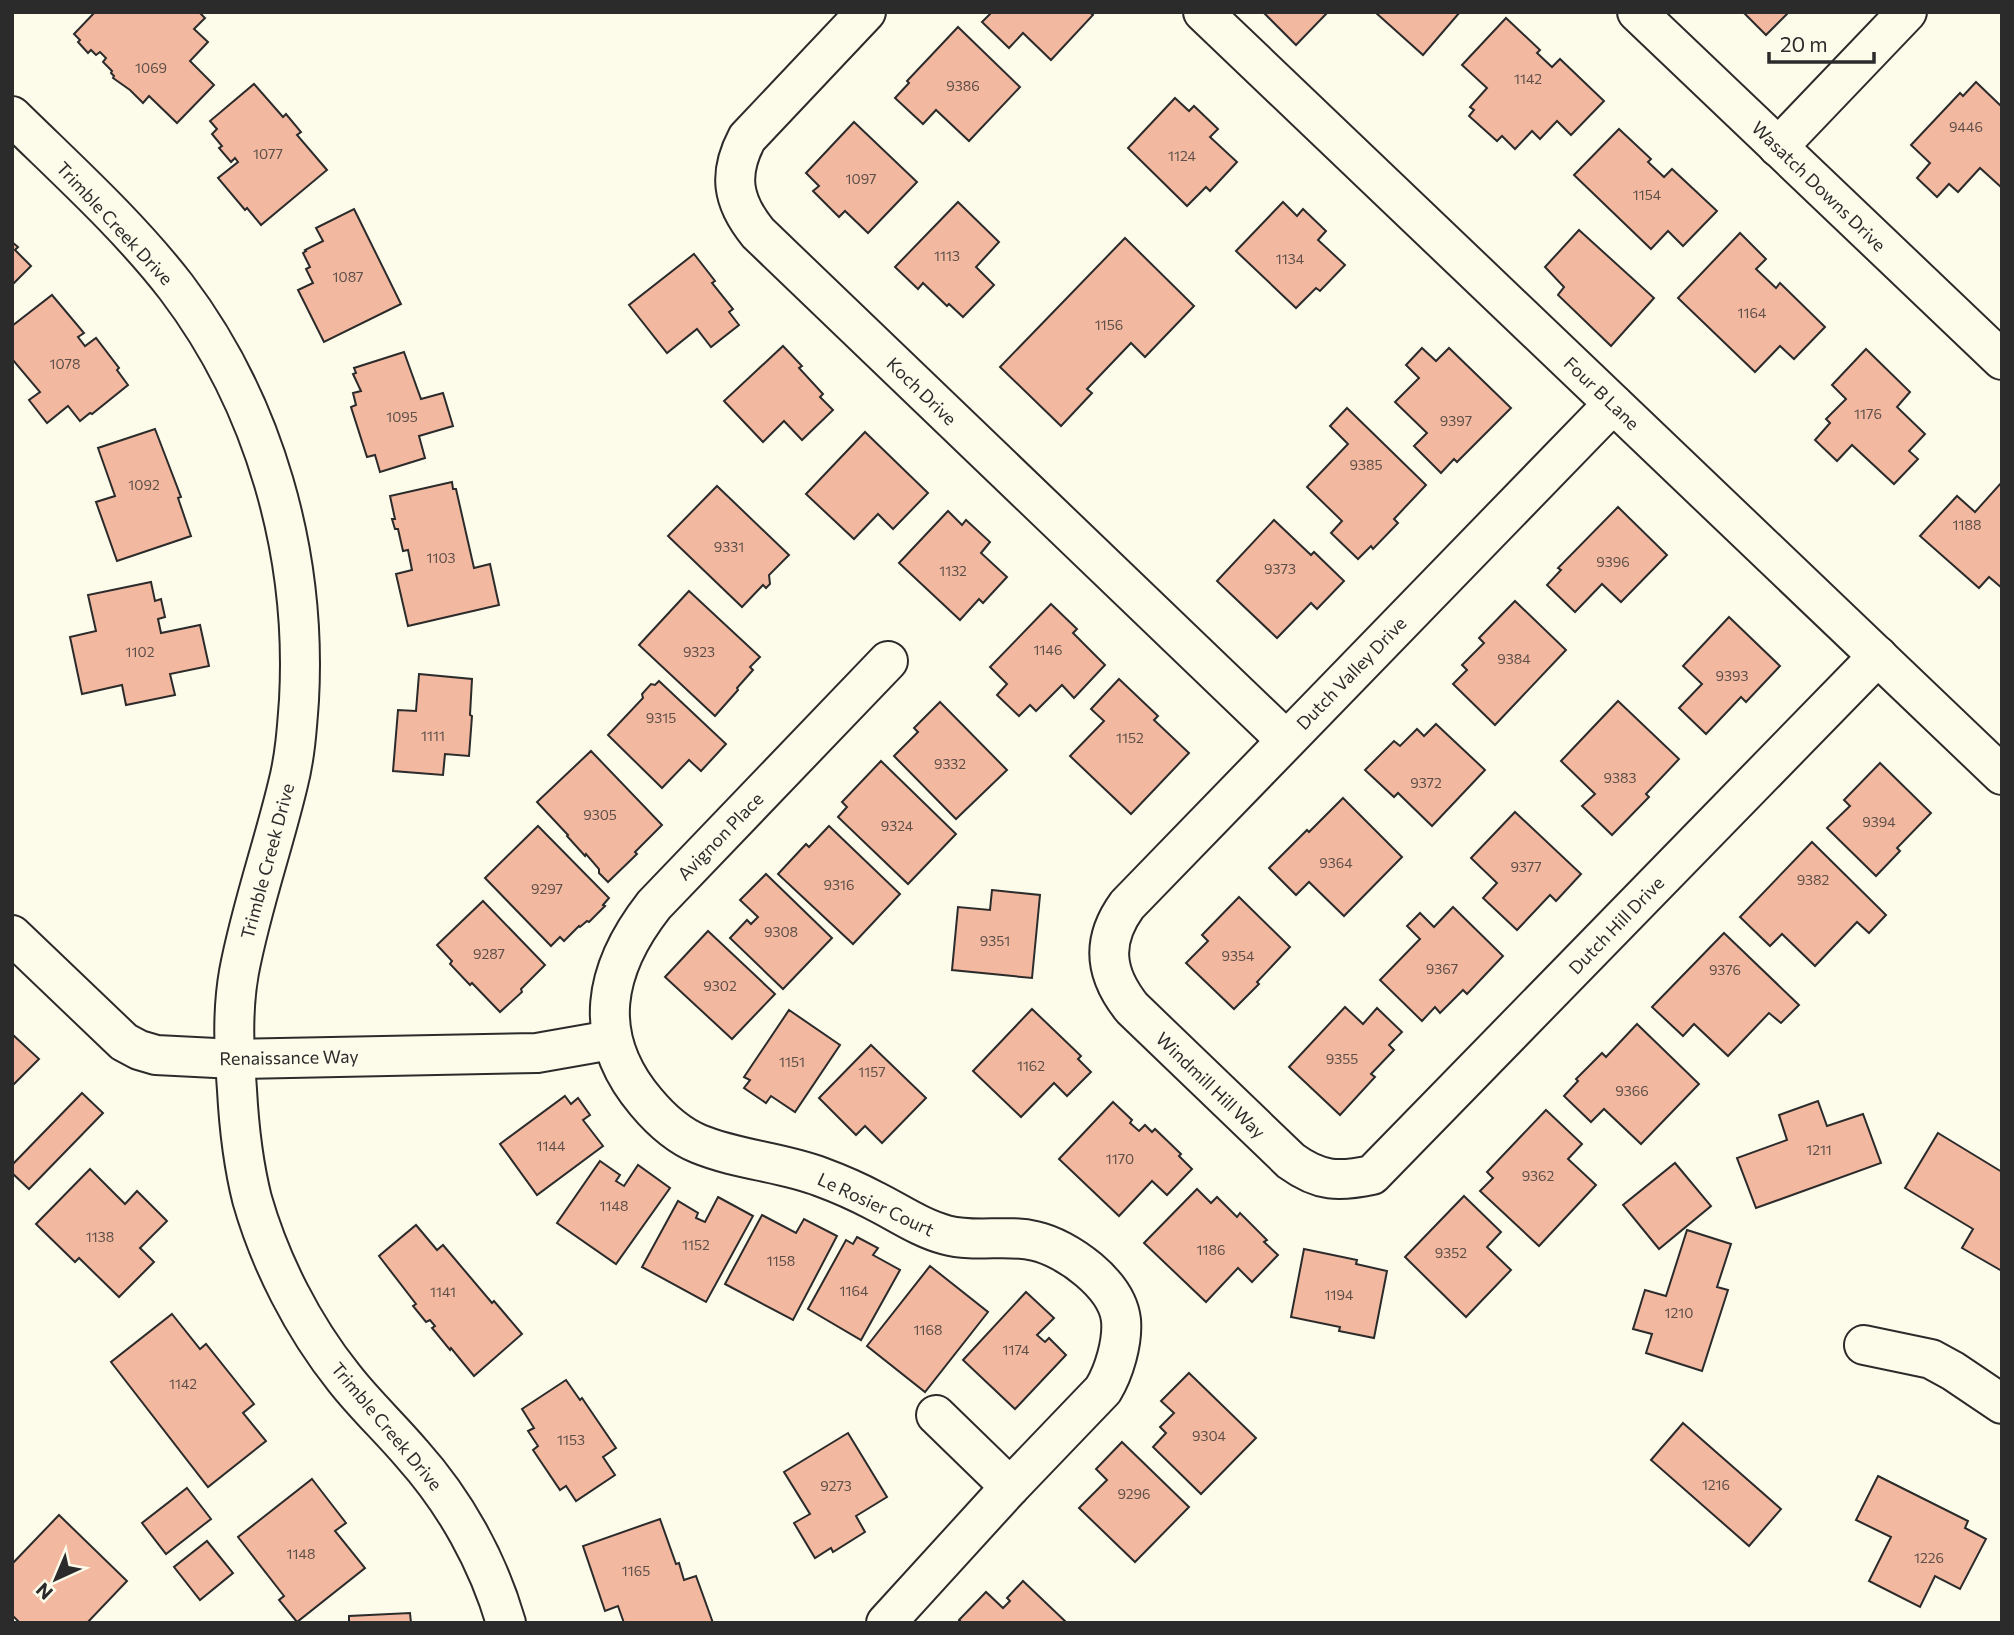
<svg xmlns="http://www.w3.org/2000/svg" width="2014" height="1635" viewBox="0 0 2014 1635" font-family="Commissioner,sans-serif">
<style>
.building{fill:#f2b8a0;stroke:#2b2b2b;stroke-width:2}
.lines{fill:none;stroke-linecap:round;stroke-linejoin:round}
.minor-casing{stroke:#2b2b2b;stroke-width:42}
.minor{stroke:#fdfbea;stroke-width:38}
.labels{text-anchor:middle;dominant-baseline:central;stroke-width:5;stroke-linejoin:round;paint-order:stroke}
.number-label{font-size:14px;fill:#5d4e48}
.street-label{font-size:18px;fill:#2b2b2b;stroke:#fdfbea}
</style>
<rect width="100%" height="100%" fill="#fdfbea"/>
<!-- building -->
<g class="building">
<path d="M 95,12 L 199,12 L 205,18 L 194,29 L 208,42 L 190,61 L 214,85 L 177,123 L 149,96 L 143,103 L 130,90 L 113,78 L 114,76 L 111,73 L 112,71 L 103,62 L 106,58 L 100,52 L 96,55 L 91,50 L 88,53 L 78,42 L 80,40 L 74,34 Z"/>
<path d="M 992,12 L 1089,12 L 1093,15 L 1051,60 L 1023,33 L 1009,48 L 982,22 Z"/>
<path d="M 1263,12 L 1328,12 L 1296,45 Z"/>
<path d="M 1375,12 L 1460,12 L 1423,55 Z"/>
<path d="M 1743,12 L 1789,12 L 1766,35 Z"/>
<path d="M 1506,18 L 1540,50 L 1537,53 L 1552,67 L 1560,59 L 1604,101 L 1571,135 L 1557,121 L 1540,139 L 1532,131 L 1515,149 L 1502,136 L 1497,141 L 1469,116 L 1474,110 L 1470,107 L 1487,88 L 1462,65 Z"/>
<path d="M 958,27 L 1020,87 L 969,141 L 936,110 L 923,124 L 895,98 L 909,83 L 907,81 Z"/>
<path d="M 1976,82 L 2002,107 L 2002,188 L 1980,168 L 1958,192 L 1949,184 L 1937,197 L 1917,178 L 1930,163 L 1911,145 L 1960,93 L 1963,96 Z"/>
<path d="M 254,84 L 283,117 L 286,114 L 301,132 L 297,135 L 327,170 L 261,225 L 247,208 L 245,210 L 218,178 L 238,162 L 235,158 L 231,162 L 219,148 L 222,146 L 212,134 L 217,129 L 210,121 Z"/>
<path d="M 1175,98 L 1189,111 L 1194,106 L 1218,129 L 1210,137 L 1237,162 L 1210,191 L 1206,187 L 1187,206 L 1128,148 Z"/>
<path d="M 854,122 L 917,182 L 868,233 L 845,211 L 839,217 L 813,191 L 819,186 L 806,173 Z"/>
<path d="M 1619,129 L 1651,159 L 1648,162 L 1664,177 L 1672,169 L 1717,211 L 1683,246 L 1668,231 L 1651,249 L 1574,175 Z"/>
<path d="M 958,202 L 999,242 L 976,267 L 994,285 L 963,317 L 949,304 L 947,306 L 923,283 L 918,289 L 895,267 Z"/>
<path d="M 1283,202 L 1297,216 L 1303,209 L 1326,231 L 1318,240 L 1345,265 L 1320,291 L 1316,288 L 1296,308 L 1236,251 Z"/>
<path d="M 354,209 L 401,304 L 324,342 L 298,290 L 313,283 L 306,269 L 310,267 L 303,253 L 306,251 L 305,250 L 323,241 L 316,228 Z"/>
<path d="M 1579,230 L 1654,298 L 1611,346 L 1558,295 L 1564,287 L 1545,267 Z"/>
<path d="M 1740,233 L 1766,259 L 1756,269 L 1776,288 L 1780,283 L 1825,327 L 1794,359 L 1780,346 L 1755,372 L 1678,298 Z"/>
<path d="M 1125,238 L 1194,306 L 1145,357 L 1131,343 L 1087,389 L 1092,393 L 1061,426 L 1000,367 Z"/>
<path d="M 12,242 L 18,247 L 15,250 L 31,266 L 12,285 Z"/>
<path d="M 694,254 L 715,281 L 712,283 L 733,309 L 729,312 L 739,325 L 711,347 L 697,329 L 667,353 L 629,305 Z"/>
<path d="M 52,295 L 84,333 L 78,337 L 85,346 L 96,338 L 119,368 L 117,370 L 128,385 L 92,414 L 90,413 L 80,421 L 68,406 L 47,423 L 29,400 L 40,392 L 12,359 L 12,326 Z"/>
<path d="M 783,346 L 802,366 L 799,368 L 823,394 L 820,397 L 833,410 L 802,440 L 784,421 L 763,442 L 724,401 Z"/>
<path d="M 1422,348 L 1436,361 L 1449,348 L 1511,408 L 1457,462 L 1454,459 L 1441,473 L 1414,446 L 1427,433 L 1395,402 L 1419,378 L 1406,365 Z"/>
<path d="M 1866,349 L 1910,392 L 1897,407 L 1925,434 L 1909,451 L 1918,459 L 1894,484 L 1852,445 L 1837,461 L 1815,440 L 1830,423 L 1826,419 L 1846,399 L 1832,385 Z"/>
<path d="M 404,352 L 421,399 L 443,393 L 453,426 L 419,436 L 425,458 L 380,472 L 375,455 L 367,457 L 351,407 L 356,405 L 353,393 L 361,391 L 353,374 L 356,373 L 354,368 Z"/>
<path d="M 1347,408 L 1426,485 L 1394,519 L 1398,523 L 1373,549 L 1371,546 L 1358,559 L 1331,533 L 1342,521 L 1307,487 L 1348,444 L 1330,426 Z"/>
<path d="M 155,429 L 181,497 L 178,498 L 191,536 L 117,561 L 96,502 L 115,496 L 98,448 Z"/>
<path d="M 865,432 L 928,493 L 893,529 L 878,514 L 854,539 L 806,494 Z"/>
<path d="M 452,482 L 453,489 L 456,489 L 474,568 L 490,564 L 499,605 L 408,626 L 396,574 L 412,570 L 408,550 L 403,551 L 398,529 L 395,529 L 392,519 L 395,519 L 390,496 Z"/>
<path d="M 2001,483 L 2002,588 L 1989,577 L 1979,588 L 1920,536 L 1957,496 L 1975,512 Z"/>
<path d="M 717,486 L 789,555 L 769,575 L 770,584 L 766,588 L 763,585 L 742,607 L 668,536 Z"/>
<path d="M 1618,507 L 1667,555 L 1621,602 L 1602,584 L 1575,612 L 1547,585 L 1561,570 L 1558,568 Z"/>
<path d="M 948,511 L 962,525 L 966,520 L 990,542 L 981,553 L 1007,577 L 983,603 L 979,599 L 960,620 L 899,563 Z"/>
<path d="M 1274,520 L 1311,555 L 1314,552 L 1344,581 L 1317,609 L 1311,603 L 1277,638 L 1217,581 Z"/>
<path d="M 151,582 L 155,601 L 161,599 L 165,617 L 158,619 L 161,633 L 200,625 L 209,666 L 170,674 L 175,695 L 126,705 L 122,685 L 82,694 L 70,637 L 96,631 L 88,595 Z"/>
<path d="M 689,591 L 760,657 L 750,667 L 753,670 L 737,688 L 738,690 L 715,716 L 639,645 Z"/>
<path d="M 1515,601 L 1566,650 L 1495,725 L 1453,684 L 1467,670 L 1462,665 L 1484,643 L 1479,638 Z"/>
<path d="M 1051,604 L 1077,629 L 1073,633 L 1105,665 L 1074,698 L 1062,685 L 1036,711 L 1030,705 L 1019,716 L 997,695 L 1007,684 L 990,667 Z"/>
<path d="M 1729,617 L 1780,666 L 1746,702 L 1741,697 L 1706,734 L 1679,708 L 1702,684 L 1683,666 Z"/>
<path d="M 419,674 L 472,679 L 470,715 L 472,716 L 469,756 L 445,754 L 443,775 L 393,771 L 398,710 L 416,711 Z"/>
<path d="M 1119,679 L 1158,716 L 1154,720 L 1189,753 L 1131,814 L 1070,756 L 1104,721 L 1091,709 Z"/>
<path d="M 659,681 L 726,744 L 701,771 L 689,760 L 662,788 L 608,735 L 643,698 L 642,694 L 651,684 L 655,685 Z"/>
<path d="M 1618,701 L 1679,759 L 1646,794 L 1649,797 L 1612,835 L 1582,806 L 1595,794 L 1561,761 Z"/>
<path d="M 940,702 L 1007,770 L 956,819 L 894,756 L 918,732 L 914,728 Z"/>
<path d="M 1436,724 L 1485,770 L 1432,826 L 1398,793 L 1394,797 L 1365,770 L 1394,741 L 1400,746 L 1417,729 L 1424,736 Z"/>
<path d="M 591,751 L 662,825 L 635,852 L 637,854 L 608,882 L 599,873 L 599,869 L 586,854 L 585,856 L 567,836 L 568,835 L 537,802 Z"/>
<path d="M 881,761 L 956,834 L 908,884 L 838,817 L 847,807 L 842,802 Z"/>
<path d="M 1880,763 L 1931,813 L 1897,848 L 1900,851 L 1876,876 L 1827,828 L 1850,806 L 1844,800 Z"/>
<path d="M 1343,798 L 1402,857 L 1344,916 L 1309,882 L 1296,895 L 1269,868 L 1307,830 L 1309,832 Z"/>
<path d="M 1515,812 L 1581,874 L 1556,901 L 1550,895 L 1517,930 L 1483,898 L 1497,883 L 1471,858 Z"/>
<path d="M 538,826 L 609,898 L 603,905 L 605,906 L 589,922 L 587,921 L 580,927 L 579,926 L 564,941 L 560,937 L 551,946 L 485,878 Z"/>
<path d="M 829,826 L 900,894 L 853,944 L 778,874 L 806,844 L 809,847 Z"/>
<path d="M 1812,842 L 1886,915 L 1869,933 L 1857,922 L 1815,966 L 1782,934 L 1770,946 L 1740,917 Z"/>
<path d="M 766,874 L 832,938 L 783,989 L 730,938 L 747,920 L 751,924 L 758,917 L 740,900 Z"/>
<path d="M 992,890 L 1040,895 L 1032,978 L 952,970 L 958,907 L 990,910 Z"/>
<path d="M 1239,897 L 1290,947 L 1257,982 L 1259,984 L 1234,1009 L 1186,963 L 1208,941 L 1202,935 Z"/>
<path d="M 483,901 L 545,965 L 521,989 L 522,992 L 500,1012 L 472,983 L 470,985 L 450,964 L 452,961 L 437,945 Z"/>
<path d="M 1453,907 L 1503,956 L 1467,994 L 1463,990 L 1440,1013 L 1435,1007 L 1422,1021 L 1380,980 L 1420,939 L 1407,926 L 1420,913 L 1434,927 Z"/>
<path d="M 708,931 L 775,994 L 732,1039 L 665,977 Z"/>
<path d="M 1724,933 L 1799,1005 L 1781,1023 L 1769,1013 L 1728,1056 L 1694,1024 L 1683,1036 L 1652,1007 Z"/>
<path d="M 1345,1007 L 1363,1024 L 1377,1008 L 1402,1032 L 1389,1045 L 1394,1050 L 1371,1074 L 1375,1077 L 1340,1115 L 1289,1067 Z"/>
<path d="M 1032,1009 L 1081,1056 L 1078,1059 L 1091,1072 L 1067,1096 L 1054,1083 L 1021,1117 L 973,1071 Z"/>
<path d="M 789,1010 L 840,1045 L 795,1112 L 771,1096 L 766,1103 L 744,1088 L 750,1080 L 744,1077 Z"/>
<path d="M 1637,1024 L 1699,1084 L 1641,1144 L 1604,1109 L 1591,1122 L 1564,1096 L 1578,1081 L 1576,1079 L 1602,1053 L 1606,1057 Z"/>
<path d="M 12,1034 L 39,1059 L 12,1086 Z"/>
<path d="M 871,1045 L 926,1098 L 882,1143 L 865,1126 L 856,1135 L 819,1098 Z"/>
<path d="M 82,1093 L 103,1113 L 29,1189 L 12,1173 L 12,1165 Z"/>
<path d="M 565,1096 L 571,1104 L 578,1098 L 590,1115 L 583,1120 L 603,1146 L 537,1195 L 500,1144 Z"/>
<path d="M 1818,1101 L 1827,1126 L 1863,1114 L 1881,1163 L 1756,1208 L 1737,1158 L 1787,1140 L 1779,1115 Z"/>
<path d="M 1113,1102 L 1132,1120 L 1130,1123 L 1139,1131 L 1145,1125 L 1152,1132 L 1155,1129 L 1181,1154 L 1179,1156 L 1192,1169 L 1167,1195 L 1152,1181 L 1119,1216 L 1059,1159 Z"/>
<path d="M 1546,1110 L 1582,1144 L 1568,1159 L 1596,1185 L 1539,1246 L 1480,1191 L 1493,1178 L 1487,1172 Z"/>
<path d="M 1938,1133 L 2002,1172 L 2002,1271 L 1962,1248 L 1973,1229 L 1905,1188 Z"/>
<path d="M 600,1161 L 620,1175 L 616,1181 L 624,1186 L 638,1165 L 670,1188 L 616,1264 L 557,1223 Z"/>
<path d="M 1675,1163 L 1711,1206 L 1659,1249 L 1623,1205 Z"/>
<path d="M 90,1169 L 125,1204 L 137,1191 L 167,1221 L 140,1248 L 154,1262 L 119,1297 L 79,1258 L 75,1262 L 36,1224 Z"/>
<path d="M 1197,1189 L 1211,1203 L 1217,1197 L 1237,1217 L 1240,1213 L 1267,1240 L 1264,1242 L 1278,1255 L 1252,1282 L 1238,1268 L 1206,1302 L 1144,1243 Z"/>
<path d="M 1464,1196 L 1501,1232 L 1487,1247 L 1511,1270 L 1466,1317 L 1405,1257 Z"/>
<path d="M 718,1197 L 753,1216 L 706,1302 L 642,1267 L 678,1201 L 698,1213 L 696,1218 L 705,1222 Z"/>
<path d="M 762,1215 L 796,1233 L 804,1219 L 837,1236 L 793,1320 L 725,1284 Z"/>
<path d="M 416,1225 L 437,1250 L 443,1245 L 492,1303 L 494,1301 L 522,1334 L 474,1376 L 451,1348 L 450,1350 L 432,1328 L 435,1326 L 430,1320 L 426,1322 L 413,1306 L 416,1304 L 379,1256 Z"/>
<path d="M 1687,1230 L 1731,1244 L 1717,1287 L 1728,1290 L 1702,1371 L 1646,1353 L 1652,1334 L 1633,1329 L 1645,1290 L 1666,1296 Z"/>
<path d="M 857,1237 L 878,1248 L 873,1255 L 900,1270 L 861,1340 L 808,1309 L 846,1240 L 853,1244 Z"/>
<path d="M 1304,1249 L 1357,1260 L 1356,1264 L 1387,1271 L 1374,1338 L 1339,1331 L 1340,1327 L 1291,1317 Z"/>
<path d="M 930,1266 L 988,1312 L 925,1392 L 867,1346 Z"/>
<path d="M 1026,1292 L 1054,1318 L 1037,1335 L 1045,1342 L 1049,1338 L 1066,1355 L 1015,1409 L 963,1360 Z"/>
<path d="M 172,1314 L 200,1349 L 206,1344 L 254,1404 L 243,1413 L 266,1441 L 208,1487 L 111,1362 Z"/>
<path d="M 1189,1373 L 1256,1438 L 1201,1494 L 1153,1447 L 1166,1433 L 1160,1427 L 1174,1413 L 1161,1401 Z"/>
<path d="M 566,1380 L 580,1400 L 582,1398 L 616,1448 L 603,1457 L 615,1475 L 576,1501 L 566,1486 L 560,1490 L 533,1450 L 538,1446 L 528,1431 L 534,1428 L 522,1409 Z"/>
<path d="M 1683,1423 L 1781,1509 L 1749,1546 L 1651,1460 Z"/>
<path d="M 848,1433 L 887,1497 L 856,1516 L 865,1532 L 833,1552 L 831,1548 L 815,1558 L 794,1523 L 810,1514 L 784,1472 Z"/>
<path d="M 1122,1442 L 1189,1507 L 1135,1562 L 1079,1508 L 1107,1480 L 1096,1469 Z"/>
<path d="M 1878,1476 L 1968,1521 L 1965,1528 L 1986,1539 L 1960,1589 L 1935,1576 L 1920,1607 L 1869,1581 L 1891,1537 L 1856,1520 Z"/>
<path d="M 312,1479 L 346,1523 L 335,1531 L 365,1568 L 297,1622 L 279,1600 L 284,1596 L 238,1537 Z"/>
<path d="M 187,1488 L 211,1519 L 166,1554 L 142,1523 Z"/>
<path d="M 59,1515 L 127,1581 L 87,1623 L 20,1623 L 12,1615 L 12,1564 Z"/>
<path d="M 660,1519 L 676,1564 L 679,1563 L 684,1580 L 696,1576 L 713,1623 L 624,1623 L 618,1606 L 605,1611 L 583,1546 Z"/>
<path d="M 207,1541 L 233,1573 L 200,1600 L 174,1567 Z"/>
<path d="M 1023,1581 L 1067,1623 L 962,1623 L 959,1620 L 986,1592 L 1003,1608 L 1010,1601 L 1007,1598 Z"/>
<path d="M 410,1613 L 411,1623 L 349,1623 L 349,1616 Z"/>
</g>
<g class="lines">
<defs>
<g id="minor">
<path d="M 866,12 L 747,138 C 728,174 732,201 758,233 L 1286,740"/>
<path d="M 1203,12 L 2002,775"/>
<path d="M 1637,12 L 2002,360"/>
<path d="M 12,116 C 68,171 128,225 176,287 C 265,404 307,554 299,700 C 297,728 295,757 288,784 C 273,847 251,908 239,972 C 232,1011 234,1051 237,1090 C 239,1127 243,1163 252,1199 C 270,1262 303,1327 344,1378 C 365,1405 390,1428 412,1454 C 455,1502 488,1561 506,1623"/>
<path d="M 1778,147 L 1907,12"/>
<path d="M 1613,404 L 1127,905 C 1101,941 1104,973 1132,1008 L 1291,1161 C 1320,1182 1339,1182 1372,1175 L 1878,656"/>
<path d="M 12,935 L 124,1042 L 139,1050 L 156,1055 L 235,1059 L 537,1053 L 611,1040"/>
<path d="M 1864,1345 L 1931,1359 L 1953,1371 L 2002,1404"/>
<path d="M 936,1415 L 1010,1487"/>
<path d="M 886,1623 L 1010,1487 L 1103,1390 C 1114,1372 1123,1342 1121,1320 C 1117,1284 1067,1248 1035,1241 C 1006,1234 976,1243 946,1235 C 920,1228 899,1213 875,1201 C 858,1192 840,1184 821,1177 C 782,1162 738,1160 699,1144 C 677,1135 661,1120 646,1102 C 590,1036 604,969 654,905 L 888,661"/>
</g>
</defs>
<!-- minor casing -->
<use href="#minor" class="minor-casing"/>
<!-- minor -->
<use href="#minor" class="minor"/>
</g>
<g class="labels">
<!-- number labels -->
<g class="number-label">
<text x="151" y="67">1069</text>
<text x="1528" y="78">1142</text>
<text x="963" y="85">9386</text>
<text x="1966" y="126">9446</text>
<text x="268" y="153">1077</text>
<text x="1182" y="155">1124</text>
<text x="861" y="178">1097</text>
<text x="1647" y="194">1154</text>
<text x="947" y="255">1113</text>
<text x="1290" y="258">1134</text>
<text x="348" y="276">1087</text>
<text x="1752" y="312">1164</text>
<text x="1109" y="324">1156</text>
<text x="65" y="363">1078</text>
<text x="1868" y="413">1176</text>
<text x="402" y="416">1095</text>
<text x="1456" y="420">9397</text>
<text x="1366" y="464">9385</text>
<text x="144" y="484">1092</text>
<text x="1967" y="524">1188</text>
<text x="729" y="546">9331</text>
<text x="441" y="557">1103</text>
<text x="1613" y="561">9396</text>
<text x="1280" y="568">9373</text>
<text x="953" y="570">1132</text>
<text x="1048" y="649">1146</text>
<text x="140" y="651">1102</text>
<text x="699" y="651">9323</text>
<text x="1514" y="658">9384</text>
<text x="1732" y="675">9393</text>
<text x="661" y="717">9315</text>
<text x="433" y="735">1111</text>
<text x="1130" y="737">1152</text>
<text x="950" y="763">9332</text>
<text x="1620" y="777">9383</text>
<text x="1426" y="782">9372</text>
<text x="600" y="814">9305</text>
<text x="1879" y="821">9394</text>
<text x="897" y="825">9324</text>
<text x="1336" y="862">9364</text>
<text x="1526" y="866">9377</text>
<text x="1813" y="879">9382</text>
<text x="839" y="884">9316</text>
<text x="547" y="888">9297</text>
<text x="781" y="931">9308</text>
<text x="995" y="940">9351</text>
<text x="489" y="953">9287</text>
<text x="1238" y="955">9354</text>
<text x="1442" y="968">9367</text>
<text x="1725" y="969">9376</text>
<text x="720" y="985">9302</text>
<text x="1342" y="1058">9355</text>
<text x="792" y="1061">1151</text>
<text x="1031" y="1065">1162</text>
<text x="872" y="1071">1157</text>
<text x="1632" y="1090">9366</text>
<text x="551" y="1145">1144</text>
<text x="1819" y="1149">1211</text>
<text x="1120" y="1158">1170</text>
<text x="1538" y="1175">9362</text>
<text x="614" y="1205">1148</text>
<text x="100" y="1236">1138</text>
<text x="696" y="1244">1152</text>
<text x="1211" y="1249">1186</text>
<text x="1451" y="1252">9352</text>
<text x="781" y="1260">1158</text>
<text x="854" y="1290">1164</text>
<text x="443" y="1291">1141</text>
<text x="1339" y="1294">1194</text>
<text x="1679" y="1312">1210</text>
<text x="928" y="1329">1168</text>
<text x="1016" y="1349">1174</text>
<text x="183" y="1383">1142</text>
<text x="1209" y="1435">9304</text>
<text x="571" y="1439">1153</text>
<text x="1716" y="1484">1216</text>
<text x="836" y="1485">9273</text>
<text x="1134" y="1493">9296</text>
<text x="301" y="1553">1148</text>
<text x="1929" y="1557">1226</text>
<text x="636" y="1570">1165</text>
</g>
<!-- street labels -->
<g class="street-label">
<text transform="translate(1819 186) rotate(44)">Wasatch Downs Drive</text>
<text transform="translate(115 223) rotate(47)">Trimble Creek Drive</text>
<text transform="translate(922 391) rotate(44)">Koch Drive</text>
<text transform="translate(1602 393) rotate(44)">Four B Lane</text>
<text transform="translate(1351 673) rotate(-46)">Dutch Valley Drive</text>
<text transform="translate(720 836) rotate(-46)">Avignon Place</text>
<text transform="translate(267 861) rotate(-75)">Trimble Creek Drive</text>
<text transform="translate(1616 925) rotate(-46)">Dutch Hill Drive</text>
<text transform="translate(289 1057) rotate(-1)">Renaissance Way</text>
<text transform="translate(1211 1085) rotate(44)">Windmill Hill Way</text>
<text transform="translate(876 1204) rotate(25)">Le Rosier Court</text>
<text transform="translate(387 1426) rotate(50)">Trimble Creek Drive</text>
</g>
</g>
<!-- border -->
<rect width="2014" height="1635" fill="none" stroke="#2b2b2b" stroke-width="28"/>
<!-- north arrow -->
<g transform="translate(56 1579) rotate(224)" stroke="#fdfbea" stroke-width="5" paint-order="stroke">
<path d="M0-5L12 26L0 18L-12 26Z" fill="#2b2b2b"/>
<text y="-10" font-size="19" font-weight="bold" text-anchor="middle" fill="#2b2b2b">N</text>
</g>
<!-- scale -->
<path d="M1769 52v10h105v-10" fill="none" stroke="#2b2b2b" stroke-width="3.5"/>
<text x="1780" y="52" font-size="21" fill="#2b2b2b" stroke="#fdfbea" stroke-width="5" paint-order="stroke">20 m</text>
</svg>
